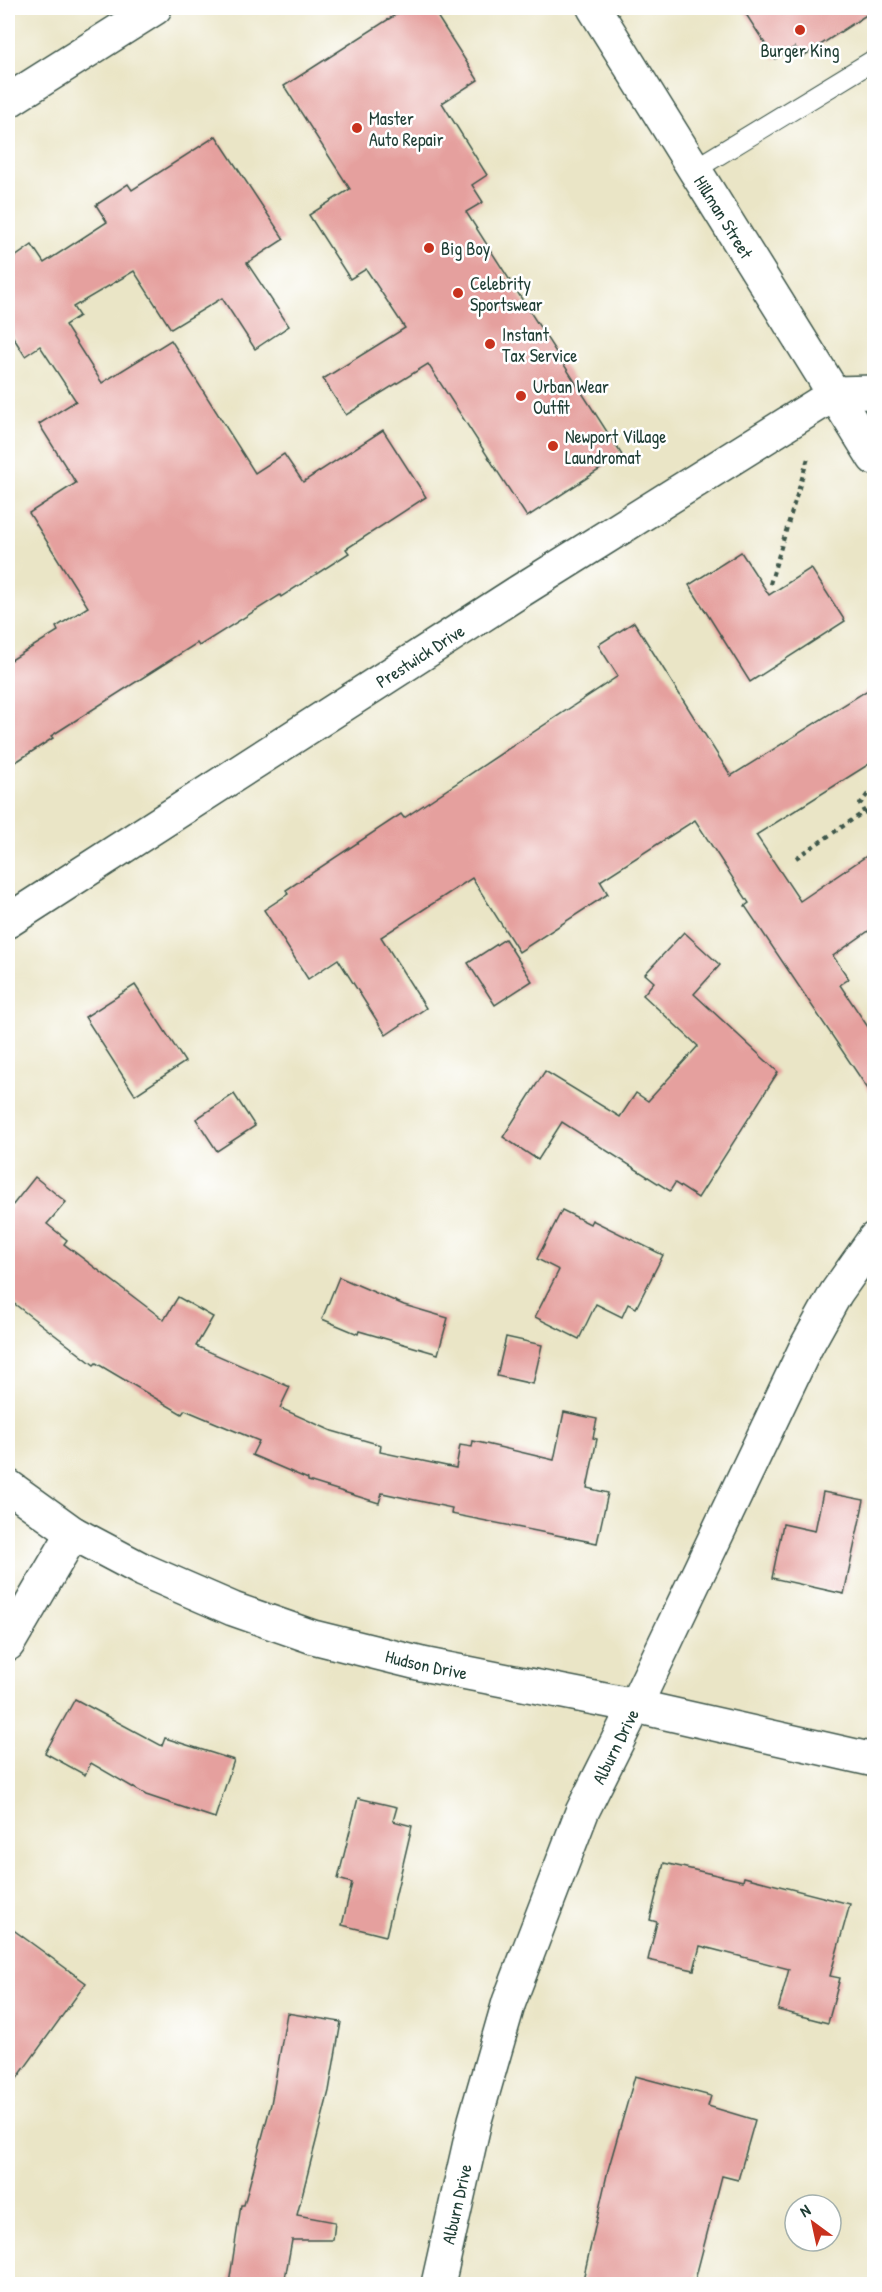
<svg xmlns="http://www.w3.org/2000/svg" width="882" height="2292" viewBox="0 0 882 2292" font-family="'Patrick Hand',sans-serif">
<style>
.building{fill:#e5a09e}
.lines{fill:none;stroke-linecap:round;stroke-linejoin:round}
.service-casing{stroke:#3d564a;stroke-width:22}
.minor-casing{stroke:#3d564a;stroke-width:36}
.secondary-casing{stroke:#3d564a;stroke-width:36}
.path{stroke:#3d564a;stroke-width:4;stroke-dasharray:4.5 4.5;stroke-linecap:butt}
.service{stroke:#fff;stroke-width:20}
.minor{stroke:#fff;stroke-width:33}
.secondary{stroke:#fff;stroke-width:33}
.poi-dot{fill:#c8321e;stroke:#fff;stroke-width:2}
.labels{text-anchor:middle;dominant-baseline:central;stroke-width:5;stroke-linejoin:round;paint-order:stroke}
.poi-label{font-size:18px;fill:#1f3d34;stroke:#fff;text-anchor:start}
.street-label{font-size:18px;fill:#1f3d34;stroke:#fff}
</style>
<rect width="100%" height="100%" fill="#fff"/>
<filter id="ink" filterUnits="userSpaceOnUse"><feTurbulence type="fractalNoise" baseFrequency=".0167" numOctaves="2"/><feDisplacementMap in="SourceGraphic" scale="12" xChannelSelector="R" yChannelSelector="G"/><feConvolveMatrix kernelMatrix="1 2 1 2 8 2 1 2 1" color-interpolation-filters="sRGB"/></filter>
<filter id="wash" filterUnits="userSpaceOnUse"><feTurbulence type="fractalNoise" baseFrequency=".008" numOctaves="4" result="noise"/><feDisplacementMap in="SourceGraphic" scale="24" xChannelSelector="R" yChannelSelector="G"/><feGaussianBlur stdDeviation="1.35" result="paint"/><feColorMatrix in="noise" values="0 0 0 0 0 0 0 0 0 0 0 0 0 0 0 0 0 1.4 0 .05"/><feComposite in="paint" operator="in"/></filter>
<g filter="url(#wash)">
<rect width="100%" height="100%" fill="#eae5c6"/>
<g id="blocks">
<!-- building -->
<g class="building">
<path d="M 406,8 L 432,8 L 478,80 L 442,103 L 487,175 L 472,185 L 483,202 L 466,212 L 622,455 L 527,517 L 428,364 L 346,415 L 323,379 L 405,328 L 366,269 L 350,279 L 309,215 L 350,189 L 284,86 Z"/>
<path d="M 742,8 L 874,8 L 874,10 L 802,57 L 795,47 L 775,59 Z"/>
<path d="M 216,136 L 284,239 L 247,263 L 289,326 L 255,349 L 222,298 L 171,329 L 134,271 L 73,307 L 79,316 L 65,325 L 102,383 L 171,340 L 255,473 L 284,454 L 303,482 L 383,430 L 426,497 L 346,549 L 349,553 L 281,597 L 280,595 L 199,646 L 197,643 L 51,736 L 53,738 L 8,767 L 8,662 L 58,631 L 56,627 L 88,607 L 29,513 L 76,483 L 39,424 L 76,401 L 40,346 L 25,356 L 8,329 L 8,262 L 32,245 L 44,263 L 107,222 L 96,205 L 128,184 L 132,190 Z"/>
<path d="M 741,552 L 769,595 L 811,568 L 845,621 L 750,682 L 689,585 Z"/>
<path d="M 634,622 L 731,776 L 874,686 L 874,761 L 756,835 L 800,901 L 874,851 L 874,927 L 833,956 L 849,979 L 840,985 L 874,1036 L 874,1098 L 745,906 L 749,903 L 695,820 L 600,881 L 608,894 L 519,952 L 472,878 L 381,937 L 426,1008 L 386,1035 L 338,959 L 308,979 L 264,910 L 288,894 L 286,890 L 401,814 L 404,818 L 618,676 L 598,645 Z"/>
<path d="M 684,932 L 720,965 L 694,994 L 778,1072 L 698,1198 L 675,1183 L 670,1191 L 562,1122 L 538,1160 L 503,1137 L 545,1071 L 620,1117 L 636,1093 L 648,1101 L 698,1046 L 643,995 L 654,982 L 645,974 Z"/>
<path d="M 505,939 L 532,981 L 495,1005 L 468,963 Z"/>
<path d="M 135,985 L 185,1062 L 135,1095 L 85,1017 Z"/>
<path d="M 234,1094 L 255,1126 L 217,1151 L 196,1119 Z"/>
<path d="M 35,1177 L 66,1202 L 47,1224 L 67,1240 L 64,1244 L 164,1320 L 178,1297 L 213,1317 L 196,1346 L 290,1387 L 280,1408 L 332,1431 L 381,1445 L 380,1452 L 456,1468 L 460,1445 L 472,1447 L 473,1441 L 554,1460 L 564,1412 L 597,1419 L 593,1438 L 597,1439 L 587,1488 L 608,1493 L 597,1543 L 451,1514 L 452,1508 L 382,1493 L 379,1503 L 308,1481 L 308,1479 L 252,1455 L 259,1441 L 185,1410 L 182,1414 L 96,1363 L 94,1365 L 8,1299 L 8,1211 Z"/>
<path d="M 562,1210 L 590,1224 L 592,1220 L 663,1255 L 636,1308 L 628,1304 L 622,1317 L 596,1304 L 579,1339 L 535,1317 L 559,1270 L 537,1259 Z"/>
<path d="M 339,1277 L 404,1305 L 448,1318 L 438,1354 L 359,1331 L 358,1334 L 322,1319 Z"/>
<path d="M 506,1337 L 542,1345 L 533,1384 L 497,1376 Z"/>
<path d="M 823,1492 L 864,1500 L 844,1594 L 772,1578 L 783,1524 L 815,1531 Z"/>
<path d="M 75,1699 L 162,1746 L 165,1738 L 234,1760 L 215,1818 L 146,1795 L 91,1763 L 85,1775 L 45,1753 Z"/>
<path d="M 358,1798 L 397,1807 L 393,1821 L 412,1826 L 386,1936 L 342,1925 L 352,1883 L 338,1879 Z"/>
<path d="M 664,1863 L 743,1881 L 744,1877 L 850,1904 L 830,1976 L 840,1978 L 828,2023 L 778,2010 L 789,1969 L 700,1946 L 694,1970 L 648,1960 L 657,1922 L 650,1920 Z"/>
<path d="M 8,1926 L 86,1983 L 8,2091 Z"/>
<path d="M 287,2013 L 341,2022 L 329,2091 L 297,2215 L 335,2222 L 333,2240 L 292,2240 L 284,2284 L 229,2284 L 241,2205 L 244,2205 L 271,2104 Z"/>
<path d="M 635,2076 L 711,2096 L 708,2106 L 755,2120 L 738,2180 L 722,2176 L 694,2284 L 582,2284 L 608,2170 Z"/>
</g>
</g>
</g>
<g filter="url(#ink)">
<use href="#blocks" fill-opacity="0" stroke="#3d564a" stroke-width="1.5"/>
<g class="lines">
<defs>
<path id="service" d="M 695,169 L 874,60"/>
<g id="minor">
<path id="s1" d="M 594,8 L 874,458"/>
<path d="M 836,393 L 874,392"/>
<path id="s2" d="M 8,921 L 520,591 L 836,393"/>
<path id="s3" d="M 8,1486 L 73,1533 L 143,1570 L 233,1609 L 313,1637 L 422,1664 L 635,1706 L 874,1760"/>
<path d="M 8,1644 L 73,1533"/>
<path id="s4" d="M 438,2284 L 475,2120 L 509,2002 L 582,1812 L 635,1706 L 806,1347 L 836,1293 L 874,1239"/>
</g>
<path id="secondary" d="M 8,101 L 155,8"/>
</defs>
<!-- service casing -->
<use href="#service" class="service-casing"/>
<!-- minor casing -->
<use href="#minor" class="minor-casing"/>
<!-- secondary casing -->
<use href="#secondary" class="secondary-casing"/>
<!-- path -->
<g class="path">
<path d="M 770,584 L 808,458"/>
<path d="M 864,812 L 874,817"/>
<path d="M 796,858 L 864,812 L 860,804 L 867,795 L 874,793"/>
<path d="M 868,992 L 874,988"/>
</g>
<!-- service -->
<use href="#service" class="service"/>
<!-- minor -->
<use href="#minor" class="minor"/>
<!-- secondary -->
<use href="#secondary" class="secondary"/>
</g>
</g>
<!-- markers -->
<g class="poi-dot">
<circle cx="800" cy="30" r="6"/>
<circle cx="357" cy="128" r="6"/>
<circle cx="429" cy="248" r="6"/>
<circle cx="458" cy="293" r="6"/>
<circle cx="490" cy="344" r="6"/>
<circle cx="521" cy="396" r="6"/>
<circle cx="553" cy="446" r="6"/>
</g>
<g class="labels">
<!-- poi labels -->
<g class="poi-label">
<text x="800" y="50" text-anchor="middle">Burger King</text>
<text x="369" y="118">Master<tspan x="369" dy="21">Auto Repair</tspan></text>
<text x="441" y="248">Big Boy</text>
<text x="470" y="283">Celebrity<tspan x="470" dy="21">Sportswear</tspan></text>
<text x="502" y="334">Instant<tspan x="502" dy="21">Tax Service</tspan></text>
<text x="533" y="386">Urban Wear<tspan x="533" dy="21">Outfit</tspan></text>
<text x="565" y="436">Newport Village<tspan x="565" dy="21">Laundromat</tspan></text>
</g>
<!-- street labels -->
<g class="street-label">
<text stroke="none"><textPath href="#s1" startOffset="246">Hillman Street</textPath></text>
<text stroke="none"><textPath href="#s2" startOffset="490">Prestwick Drive</textPath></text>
<text stroke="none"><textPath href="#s3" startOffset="459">Hudson Drive</textPath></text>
<text stroke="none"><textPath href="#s4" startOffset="568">Alburn Drive</textPath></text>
<text stroke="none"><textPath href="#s4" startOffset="82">Alburn Drive</textPath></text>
</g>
</g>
<!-- margin -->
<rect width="882" height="2292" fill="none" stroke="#fff" stroke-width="30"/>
<!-- north arrow -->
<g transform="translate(813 2223) rotate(327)"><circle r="28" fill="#ffffff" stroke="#a5b1ae" stroke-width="1.5"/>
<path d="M0-4.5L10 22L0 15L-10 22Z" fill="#c8321e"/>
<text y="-9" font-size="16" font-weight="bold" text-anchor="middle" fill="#1f3d34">N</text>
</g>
</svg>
